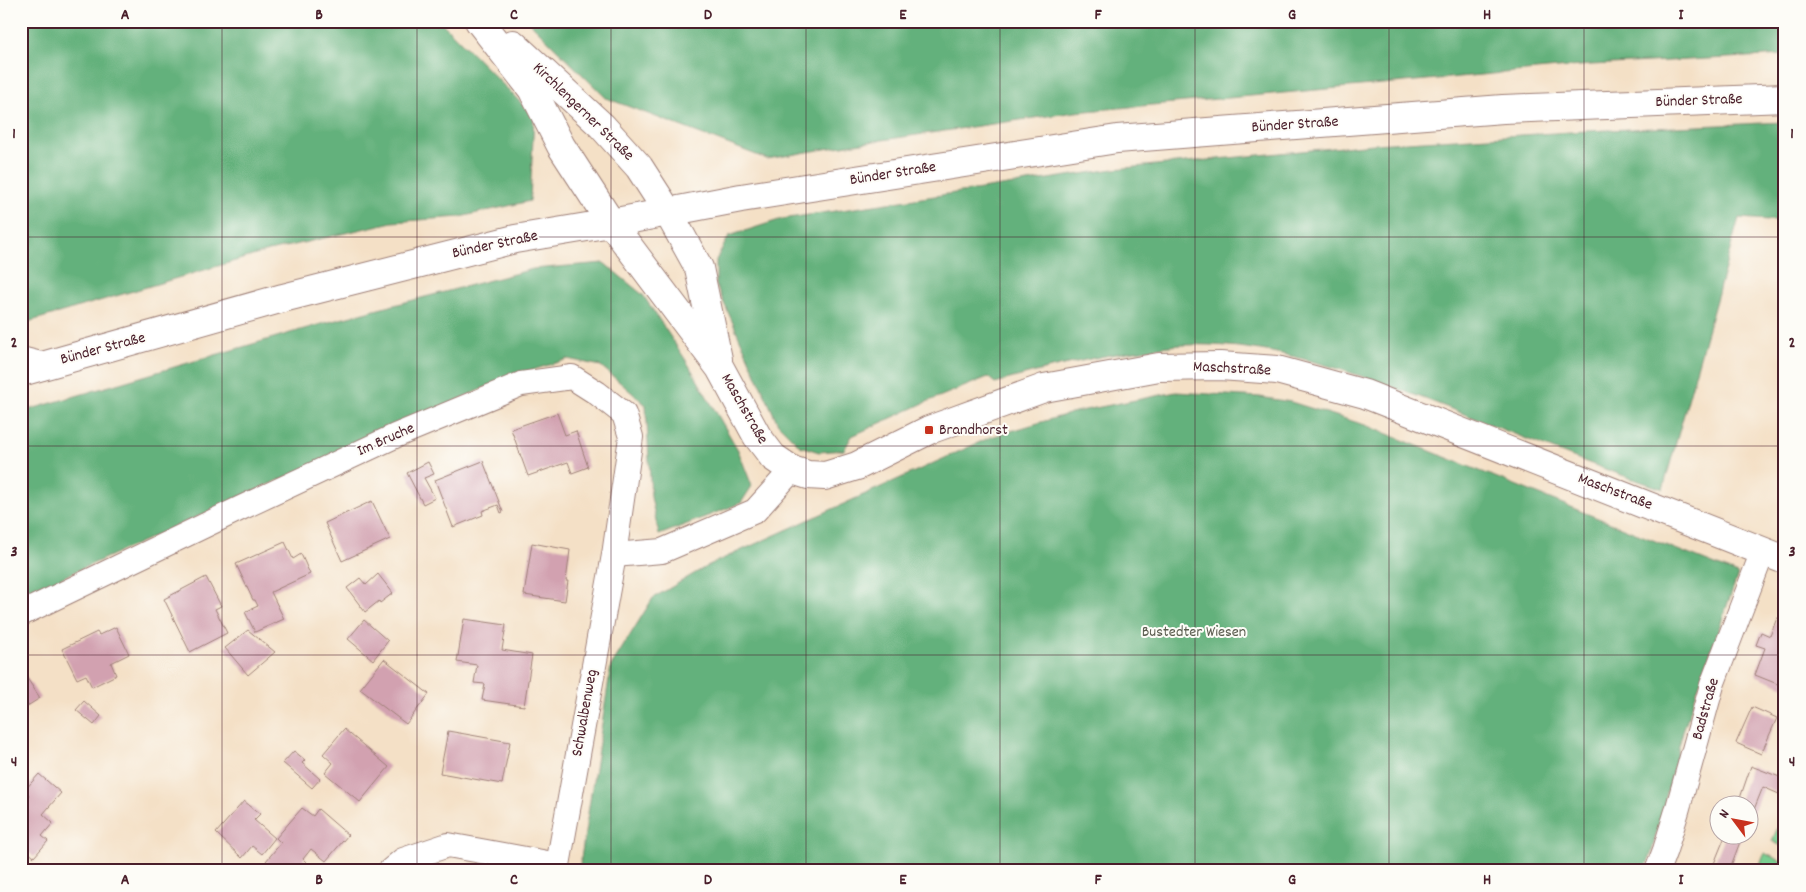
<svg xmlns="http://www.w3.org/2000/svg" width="1806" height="892" viewBox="0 0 1806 892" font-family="Dekko,sans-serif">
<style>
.green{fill:#7ace91;stroke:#62765e}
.forest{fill:#63b17b;stroke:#566853}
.building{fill:#d2a1b0}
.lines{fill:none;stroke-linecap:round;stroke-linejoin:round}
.minor-casing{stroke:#9f8078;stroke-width:26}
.tertiary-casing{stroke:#9f8078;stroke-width:30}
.secondary-casing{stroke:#9f8078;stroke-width:30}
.motorway-casing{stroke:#9f8078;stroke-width:30}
.minor{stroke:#fff;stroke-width:24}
.tertiary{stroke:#fff;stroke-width:28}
.secondary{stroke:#fff;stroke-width:28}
.motorway{stroke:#fff;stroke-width:28}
.grid{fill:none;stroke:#4a1f2b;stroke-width:1;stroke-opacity:0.55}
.poi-dot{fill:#c8321e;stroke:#fdfcf7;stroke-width:2}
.labels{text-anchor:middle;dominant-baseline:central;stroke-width:4;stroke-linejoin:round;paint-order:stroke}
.street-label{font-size:16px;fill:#4a1f2b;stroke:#fdfcf7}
.poi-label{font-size:16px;fill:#4a1f2b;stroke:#fdfcf7;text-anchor:start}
.park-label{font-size:16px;fill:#5b5c4f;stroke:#fdfcf7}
.neatline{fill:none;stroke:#4a1f2b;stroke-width:2}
.grid-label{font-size:16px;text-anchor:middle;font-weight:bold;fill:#4a1f2b}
</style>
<rect width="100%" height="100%" fill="#fdfcf7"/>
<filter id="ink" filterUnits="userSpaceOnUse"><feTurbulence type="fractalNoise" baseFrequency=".02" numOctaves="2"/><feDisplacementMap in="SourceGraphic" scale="10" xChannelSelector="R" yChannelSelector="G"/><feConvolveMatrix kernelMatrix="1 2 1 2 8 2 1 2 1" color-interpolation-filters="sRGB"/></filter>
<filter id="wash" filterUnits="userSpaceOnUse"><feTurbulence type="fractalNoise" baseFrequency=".0096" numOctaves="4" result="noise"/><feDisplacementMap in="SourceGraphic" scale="20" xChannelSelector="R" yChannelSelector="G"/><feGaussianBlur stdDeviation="1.12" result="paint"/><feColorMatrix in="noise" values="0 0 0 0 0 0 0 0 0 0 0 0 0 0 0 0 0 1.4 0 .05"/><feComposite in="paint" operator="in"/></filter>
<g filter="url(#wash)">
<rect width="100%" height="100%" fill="#f4e0c6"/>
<!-- green -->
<g class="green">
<path d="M 1785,810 L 1785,848 L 1772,841 Z"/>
<path d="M 1764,853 L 1785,863 L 1785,871 L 1758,871 Z"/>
</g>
<!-- forest -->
<g class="forest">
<path d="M 21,21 L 440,21 L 534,116 L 530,201 L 460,217 L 392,222 L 269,251 L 21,324 Z"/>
<path d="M 528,21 L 1785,21 L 1785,55 L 1591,65 L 1075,112 L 848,145 L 767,159 L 606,98 Z"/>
<path d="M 1785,122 L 1785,221 L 1739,218 L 1663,489 C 1575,461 1491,423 1404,391 C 1331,365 1262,342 1184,345 C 1172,345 1161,347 1150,349 C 1097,355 1046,369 995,383 L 988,377 L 924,403 L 852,436 L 844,450 L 819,452 L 800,446 L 778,424 L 716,285 L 716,260 L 729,236 L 782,219 L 1114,169 L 1374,144 L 1587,131 Z"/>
<path d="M 604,263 L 643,295 L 687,362 L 738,450 L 752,486 L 741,503 L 659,535 L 651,497 L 646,405 L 601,366 L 568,359 L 504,379 L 21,596 L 21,412 L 321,324 L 533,269 Z"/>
<path d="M 1176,392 L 1260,397 L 1291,402 L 1365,425 L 1738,574 L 1683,731 L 1650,858 L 1644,871 L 579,871 L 611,666 L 653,598 L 709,565 L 991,437 L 1075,412 Z"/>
<path d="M 417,869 L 533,871 L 415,871 Z"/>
</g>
<g id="blocks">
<!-- building -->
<g class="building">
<path d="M 557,413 L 565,435 L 576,431 L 588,467 L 572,473 L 568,462 L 528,476 L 511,429 Z"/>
<path d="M 483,461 L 503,512 L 501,513 L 498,505 L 482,511 L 483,515 L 453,527 L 435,480 Z"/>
<path d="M 428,462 L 434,474 L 424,478 L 435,498 L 423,504 L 407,473 Z"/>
<path d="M 372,501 L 390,539 L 342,561 L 325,523 Z"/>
<path d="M 285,542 L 293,559 L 301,554 L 310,574 L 271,592 L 284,619 L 255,632 L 245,612 L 258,606 L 255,600 L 253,600 L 236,564 Z"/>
<path d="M 532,543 L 570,550 L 566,581 L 568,581 L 565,601 L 524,595 Z"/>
<path d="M 378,574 L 393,593 L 380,603 L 379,601 L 365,612 L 347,588 L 360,578 L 366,585 Z"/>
<path d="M 206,577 L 221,606 L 215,609 L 227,633 L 190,652 L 164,599 Z"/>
<path d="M 1777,618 L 1785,620 L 1785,687 L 1755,675 L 1765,648 L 1756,645 L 1761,632 L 1770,636 Z"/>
<path d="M 464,619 L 506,625 L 502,650 L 532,655 L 524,706 L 482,700 L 485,684 L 474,683 L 477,665 L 457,662 Z"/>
<path d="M 364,620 L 388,641 L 373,660 L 348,639 Z"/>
<path d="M 116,627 L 129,654 L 111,663 L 116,675 L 92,687 L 86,675 L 77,679 L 62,649 L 97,632 L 99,635 Z"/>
<path d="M 248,630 L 275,652 L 248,675 L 225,648 Z"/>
<path d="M 384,659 L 429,694 L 406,724 L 360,689 Z"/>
<path d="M 21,669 L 40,698 L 21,710 Z"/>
<path d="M 84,701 L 101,716 L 94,725 L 76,710 Z"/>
<path d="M 1752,707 L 1777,718 L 1761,754 L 1736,743 Z"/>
<path d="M 344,729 L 389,767 L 360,802 L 325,773 L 333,763 L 323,754 Z"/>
<path d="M 448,731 L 510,742 L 502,784 L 440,773 Z"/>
<path d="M 294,751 L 305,760 L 302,763 L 320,779 L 312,788 L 283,763 Z"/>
<path d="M 1751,766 L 1785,779 L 1785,800 L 1779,794 L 1763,787 L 1749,822 L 1748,804 L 1738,804 Z"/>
<path d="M 39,774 L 61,793 L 43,814 L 53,823 L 42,836 L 48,841 L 34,857 L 21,846 L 21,803 L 29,795 L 24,791 Z"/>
<path d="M 244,801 L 260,814 L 254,820 L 275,838 L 262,854 L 252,846 L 242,858 L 216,833 Z"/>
<path d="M 302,808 L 313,816 L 318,809 L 348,835 L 326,861 L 311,849 L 303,859 L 308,864 L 302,871 L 278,871 L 266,861 L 281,843 L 276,838 Z"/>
<path d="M 1726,834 L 1743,834 L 1729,871 L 1711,871 Z"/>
</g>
</g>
</g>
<g filter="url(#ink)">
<use href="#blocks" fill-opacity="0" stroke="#9f8078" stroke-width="1"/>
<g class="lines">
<defs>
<g id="minor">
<path d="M 614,555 L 662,551 L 755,511 L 792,470"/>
<path d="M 21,614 L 241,508 L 395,436 L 521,384 L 572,377 L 597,393 L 624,414 L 631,437 L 614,555 L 558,865 L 559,871"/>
<path d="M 390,871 L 403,860 L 448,845 L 558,865"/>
<path d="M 1657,871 L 1665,850 L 1677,811 L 1712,685 L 1763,551"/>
</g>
<g id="tertiary">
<path d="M 479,21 L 532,89 L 561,146 L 611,223 L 720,368 L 757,436 L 773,457 L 792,470 L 808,475 L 825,476 L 857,466 L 929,430 L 1044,388 L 1159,367 L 1220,366 L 1277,370 L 1365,394 L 1785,560"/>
<path d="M 513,44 L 602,126 L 639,167 L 668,212 L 699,268 L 718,359"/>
</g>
<path id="secondary" d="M 21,372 L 283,298 L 515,239 L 611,223 L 741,198 L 1117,139 L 1503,109 L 1785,98"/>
<path id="motorway" d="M 21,361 L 41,366"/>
</defs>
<!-- minor casing -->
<use href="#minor" class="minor-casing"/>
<!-- tertiary casing -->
<use href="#tertiary" class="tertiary-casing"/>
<!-- secondary casing -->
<use href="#secondary" class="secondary-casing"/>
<!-- motorway casing -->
<use href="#motorway" class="motorway-casing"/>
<!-- minor -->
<use href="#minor" class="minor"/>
<!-- tertiary -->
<use href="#tertiary" class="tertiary"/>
<!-- secondary -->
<use href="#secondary" class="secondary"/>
<!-- motorway -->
<use href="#motorway" class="motorway"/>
</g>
</g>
<!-- grid -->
<path class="grid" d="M 222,21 L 222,871M 417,21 L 417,871M 611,21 L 611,871M 806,21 L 806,871M 1000,21 L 1000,871M 1195,21 L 1195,871M 1389,21 L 1389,871M 1584,21 L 1584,871M 21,237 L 1785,237M 21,446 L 1785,446M 21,655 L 1785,655"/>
<!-- markers -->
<rect class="poi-dot" x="924" y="425" width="10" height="10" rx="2.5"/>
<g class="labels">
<!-- street labels -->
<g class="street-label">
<text transform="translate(1699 101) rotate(-2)">Bünder Straße</text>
<text transform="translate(583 112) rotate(44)">Kirchlengerner Straße</text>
<text transform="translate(1295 125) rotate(-4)">Bünder Straße</text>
<text transform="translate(893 174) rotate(-9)">Bünder Straße</text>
<text transform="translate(495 245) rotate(-12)">Bünder Straße</text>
<text transform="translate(103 349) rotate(-15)">Bünder Straße</text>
<text transform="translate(1232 369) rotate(3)">Maschstraße</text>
<text transform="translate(744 409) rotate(60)">Maschstraße</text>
<text transform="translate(386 440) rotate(-24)">Im Bruche</text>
<text transform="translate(1615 492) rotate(21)">Maschstraße</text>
<text transform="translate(1706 709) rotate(-74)">Badstraße</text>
<text transform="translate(585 713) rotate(-80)">Schwalbenweg</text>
</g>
<!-- poi labels -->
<g class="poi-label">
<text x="939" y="430">Brandhorst</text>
</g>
<!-- park labels -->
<g class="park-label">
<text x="1194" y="632">Bustedter Wiesen</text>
</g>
</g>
<!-- margin -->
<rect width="1806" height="892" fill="none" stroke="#fdfcf7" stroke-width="55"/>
<!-- north arrow -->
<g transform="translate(1734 820) rotate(302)"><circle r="24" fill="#fdfcf7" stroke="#b5a4a5"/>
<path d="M0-4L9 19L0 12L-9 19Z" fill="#c8321e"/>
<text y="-8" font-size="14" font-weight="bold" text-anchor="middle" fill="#4a1f2b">N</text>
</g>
<rect x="28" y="28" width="1750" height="836" class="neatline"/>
<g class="grid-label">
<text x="125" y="19">A</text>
<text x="319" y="19">B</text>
<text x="514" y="19">C</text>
<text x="708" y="19">D</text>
<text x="903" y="19">E</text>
<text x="1098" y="19">F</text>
<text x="1292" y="19">G</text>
<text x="1487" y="19">H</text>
<text x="1681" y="19">I</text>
<text x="14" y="138">1</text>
<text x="1792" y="138">1</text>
<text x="14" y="347">2</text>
<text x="1792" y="347">2</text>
<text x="14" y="556">3</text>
<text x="1792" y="556">3</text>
<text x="14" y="766">4</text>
<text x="1792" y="766">4</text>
<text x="125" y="884">A</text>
<text x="319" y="884">B</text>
<text x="514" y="884">C</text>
<text x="708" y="884">D</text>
<text x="903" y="884">E</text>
<text x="1098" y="884">F</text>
<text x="1292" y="884">G</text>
<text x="1487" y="884">H</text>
<text x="1681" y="884">I</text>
</g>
</svg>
